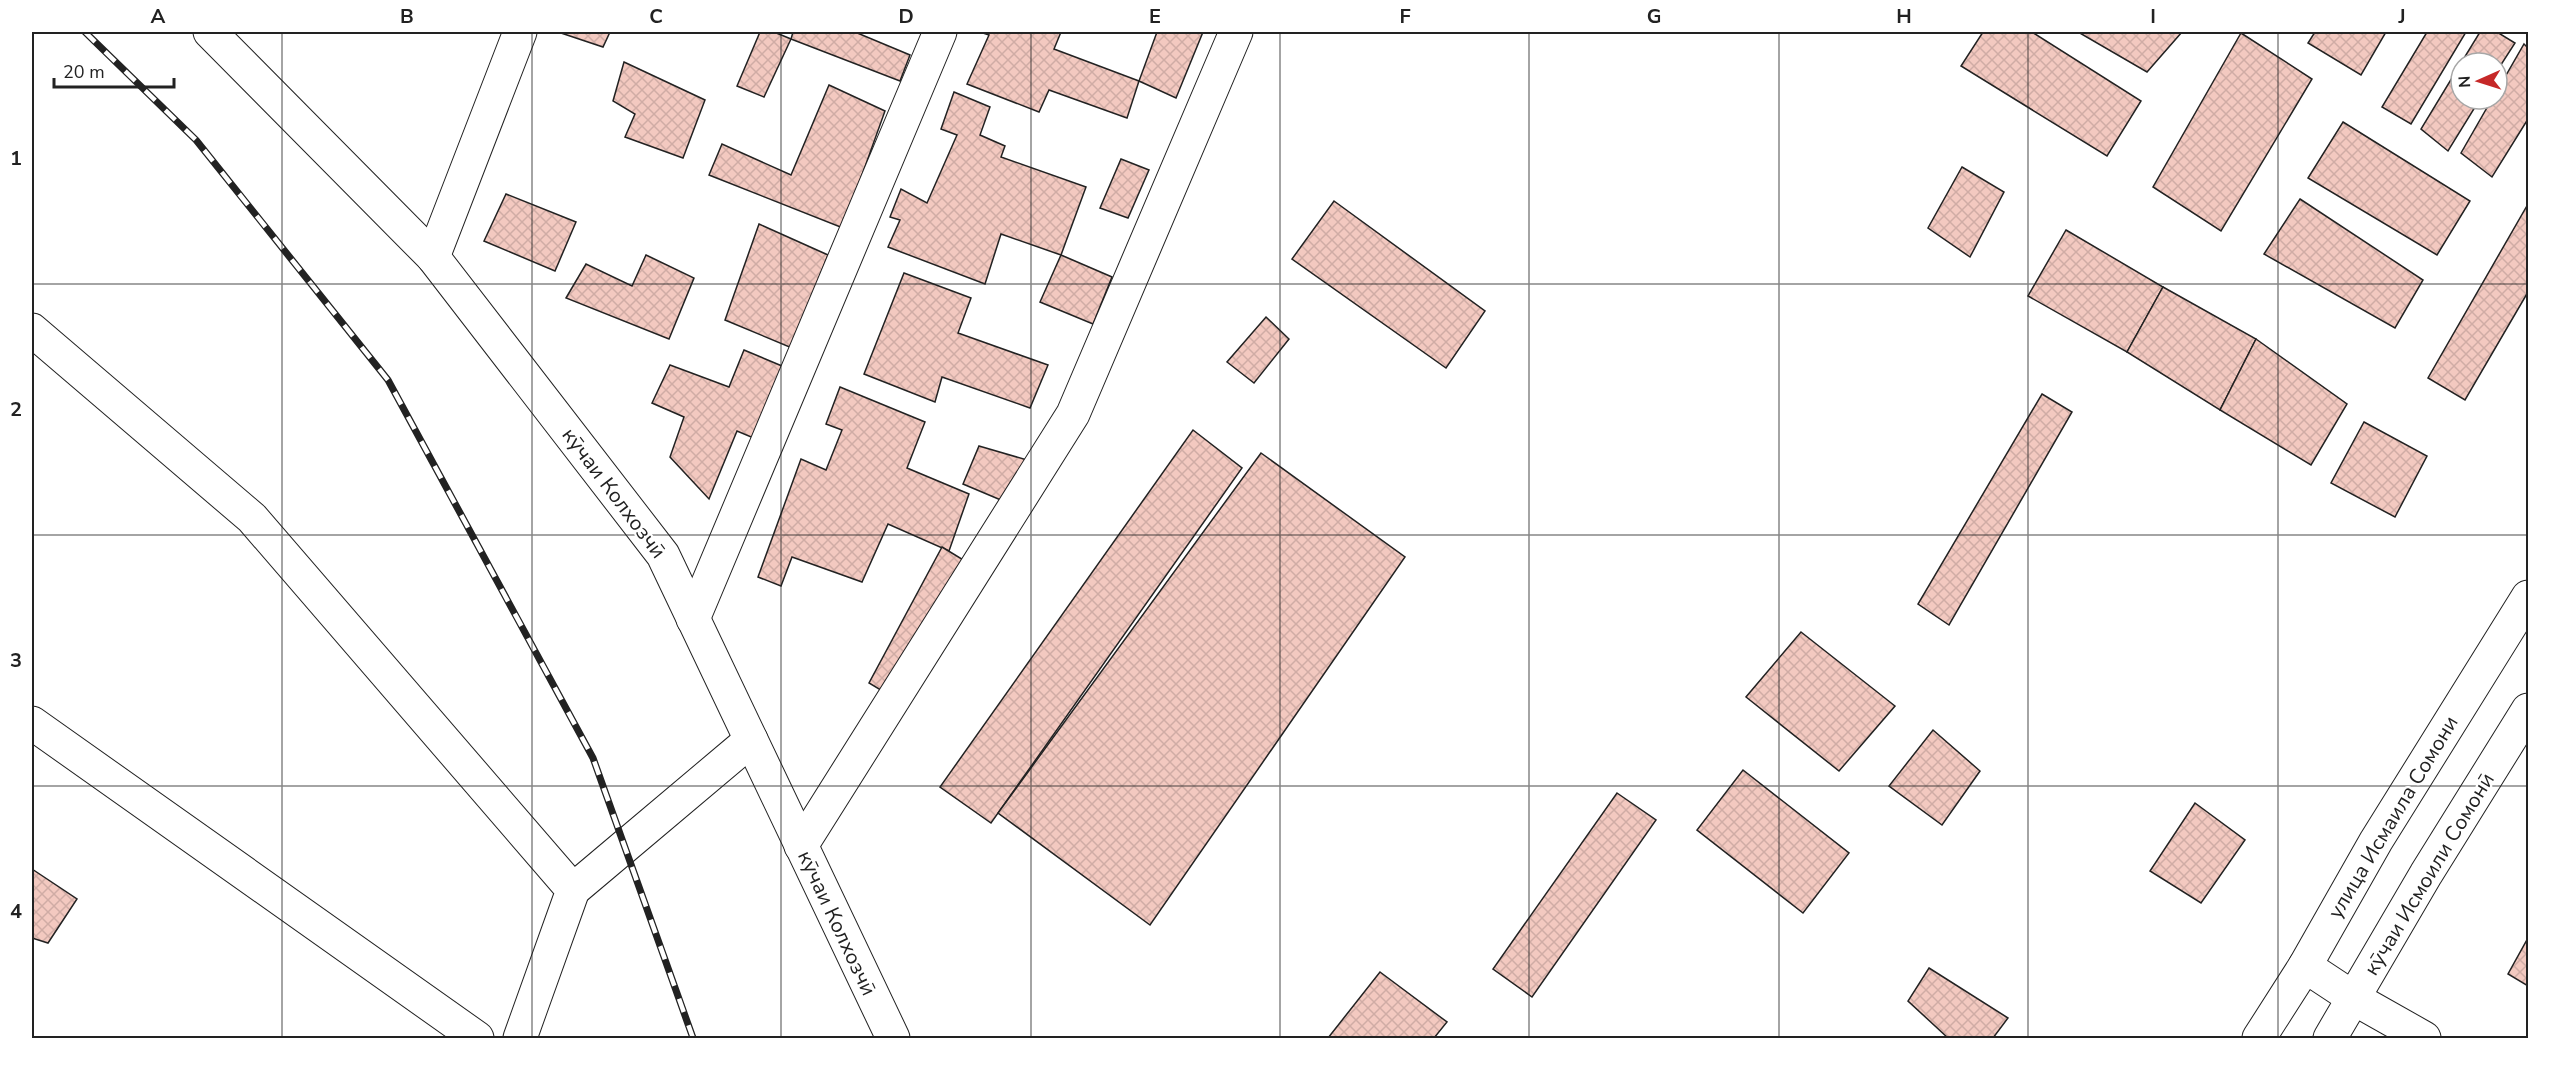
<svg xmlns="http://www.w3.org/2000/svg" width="2560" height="1070" viewBox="0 0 2560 1070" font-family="'Nunito Sans',sans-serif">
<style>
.building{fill:url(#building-cross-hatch);stroke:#222;stroke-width:1.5}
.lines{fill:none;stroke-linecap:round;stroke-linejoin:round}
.minor-casing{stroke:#222;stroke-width:35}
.major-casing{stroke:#222;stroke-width:35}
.minor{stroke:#fff;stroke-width:33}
.major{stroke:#fff;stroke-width:33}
.rail-casing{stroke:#222;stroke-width:7}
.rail{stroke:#fff;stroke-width:4.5;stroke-dasharray:14;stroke-linecap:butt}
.grid{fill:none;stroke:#222;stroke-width:1.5;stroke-opacity:0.55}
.labels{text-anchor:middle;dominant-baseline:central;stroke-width:4.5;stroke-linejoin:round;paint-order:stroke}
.street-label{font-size:21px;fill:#222;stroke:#fff}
.neatline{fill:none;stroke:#222;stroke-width:2}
.grid-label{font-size:20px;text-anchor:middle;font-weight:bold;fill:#222}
</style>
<defs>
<pattern id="building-cross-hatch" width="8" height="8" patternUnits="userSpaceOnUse" patternTransform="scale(1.5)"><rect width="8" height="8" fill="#f3c9c0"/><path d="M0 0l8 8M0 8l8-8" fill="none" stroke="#d0aca5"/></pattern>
</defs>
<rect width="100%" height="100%" fill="#fff"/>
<!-- building -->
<g class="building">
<path d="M 558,32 L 610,32 L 603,47 Z"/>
<path d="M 760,32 L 774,32 L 791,39 L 764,97 L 737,86 Z"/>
<path d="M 793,32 L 855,32 L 910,55 L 900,81 L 791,39 Z"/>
<path d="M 980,32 L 1061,32 L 1054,49 L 1139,81 L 1127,118 L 1049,90 L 1039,112 L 967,84 L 989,35 Z"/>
<path d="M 1157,32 L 1203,32 L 1176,98 L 1139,81 Z"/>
<path d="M 1983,32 L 2032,32 L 2141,101 L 2107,156 L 1961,66 Z"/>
<path d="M 2078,32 L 2182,32 L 2147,72 Z"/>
<path d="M 2315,32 L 2386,32 L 2361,75 L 2308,43 Z"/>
<path d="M 2427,32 L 2466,32 L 2411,124 L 2382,107 Z"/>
<path d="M 2480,32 L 2497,32 L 2515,43 L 2497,71 L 2497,63 L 2461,63 Z"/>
<path d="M 2241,33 L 2312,79 L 2221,231 L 2153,187 Z"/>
<path d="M 2524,44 L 2528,48 L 2528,119 L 2492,177 L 2461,153 L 2492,99 L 2497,99 L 2497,91 Z"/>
<path d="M 624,62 L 705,100 L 683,158 L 625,137 L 635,114 L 613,101 Z"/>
<path d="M 2461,63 L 2461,99 L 2480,99 L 2448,151 L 2421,129 Z"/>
<path d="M 829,85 L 885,111 L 843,228 L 709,175 L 722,144 L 791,175 Z"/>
<path d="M 954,92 L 990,107 L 980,135 L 1005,146 L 1001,157 L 1086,187 L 1061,255 L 1001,234 L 985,284 L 888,247 L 900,220 L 890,217 L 901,189 L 927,203 L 957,135 L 941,129 Z"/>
<path d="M 2343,122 L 2470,201 L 2437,255 L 2308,178 Z"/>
<path d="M 1121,159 L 1149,170 L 1128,218 L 1100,208 Z"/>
<path d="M 1962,167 L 2004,192 L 1970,257 L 1928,228 Z"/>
<path d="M 506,194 L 576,222 L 555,271 L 484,241 Z"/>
<path d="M 2300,199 L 2423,280 L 2395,328 L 2264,254 Z"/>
<path d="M 1334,201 L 1485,311 L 1446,368 L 1292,259 Z"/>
<path d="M 2528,204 L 2528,292 L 2465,400 L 2428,378 Z"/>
<path d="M 759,224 L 828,255 L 792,348 L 725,320 Z"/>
<path d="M 2066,230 L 2163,287 L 2127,352 L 2028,296 Z"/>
<path d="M 646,255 L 694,278 L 669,339 L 566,298 L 586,264 L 632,286 Z"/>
<path d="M 1061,255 L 1112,277 L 1093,324 L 1040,302 Z"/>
<path d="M 904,273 L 971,298 L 958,333 L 1048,365 L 1030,408 L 942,377 L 935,402 L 864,374 Z"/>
<path d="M 2163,287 L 2256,339 L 2220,410 L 2127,352 Z"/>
<path d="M 1266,317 L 1289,339 L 1254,383 L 1227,362 Z"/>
<path d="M 2256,339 L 2347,404 L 2311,465 L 2220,410 Z"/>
<path d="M 744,350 L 782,366 L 756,439 L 737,431 L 709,499 L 670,457 L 684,417 L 652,403 L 670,365 L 729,387 Z"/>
<path d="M 840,387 L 925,422 L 907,468 L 969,494 L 949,551 L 888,524 L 862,582 L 792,557 L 781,586 L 758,577 L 801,459 L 826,470 L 842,430 L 826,424 Z"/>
<path d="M 2042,394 L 2072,412 L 1949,625 L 1918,604 Z"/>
<path d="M 2364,422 L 2427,456 L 2395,517 L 2331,483 Z"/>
<path d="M 1193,430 L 1242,468 L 991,823 L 940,787 Z"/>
<path d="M 979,446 L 1034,462 L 1015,506 L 963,484 Z"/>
<path d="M 1261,453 L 1405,557 L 1150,925 L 998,813 Z"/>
<path d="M 942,547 L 970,564 L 894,698 L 869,683 Z"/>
<path d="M 1801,632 L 1895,706 L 1839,771 L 1746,697 Z"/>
<path d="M 1933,730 L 1980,771 L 1942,825 L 1889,786 Z"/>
<path d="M 1743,770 L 1849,853 L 1803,913 L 1697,830 Z"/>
<path d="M 1617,793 L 1656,820 L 1532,997 L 1493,969 Z"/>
<path d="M 2195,803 L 2245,840 L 2201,903 L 2150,871 Z"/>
<path d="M 32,869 L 77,899 L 48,943 L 32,938 Z"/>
<path d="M 2528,938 L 2528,986 L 2508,974 Z"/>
<path d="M 1929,968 L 2008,1018 L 1993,1038 L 1948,1038 L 1908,1001 Z"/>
<path d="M 1380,972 L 1447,1022 L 1434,1038 L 1328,1038 Z"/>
</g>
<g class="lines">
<defs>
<g id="minor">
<path d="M 433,257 L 520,32"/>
<path d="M 32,330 L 252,518 L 573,890 L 520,1038"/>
<path d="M 693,619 L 940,32"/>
<path d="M 32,723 L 477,1038"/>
<path d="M 801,846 L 1073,414 L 1236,32"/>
<path d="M 573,890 L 751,740"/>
<path d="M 2305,966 L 2355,999 L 2424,1038"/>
</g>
<g id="major">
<path d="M 210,32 L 433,257 L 663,555 L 893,1038"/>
<path d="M 2259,1038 L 2305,966 L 2376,841 L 2528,597"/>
<path d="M 2330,1038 L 2426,874 L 2528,710"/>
</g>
</defs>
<!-- minor casing -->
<use href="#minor" class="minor-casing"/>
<!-- major casing -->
<use href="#major" class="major-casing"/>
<!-- minor -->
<use href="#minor" class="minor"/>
<!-- major -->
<use href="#major" class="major"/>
<defs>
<path id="rail" d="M 85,32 L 196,140 L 388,380 L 593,758 L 693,1038"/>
</defs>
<!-- rail casing -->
<use href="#rail" class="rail-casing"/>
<!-- rail -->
<use href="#rail" class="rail"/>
</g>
<!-- grid -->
<path class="grid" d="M 282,32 L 282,1038M 532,32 L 532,1038M 781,32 L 781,1038M 1031,32 L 1031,1038M 1280,32 L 1280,1038M 1529,32 L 1529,1038M 1779,32 L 1779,1038M 2028,32 L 2028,1038M 2278,32 L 2278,1038M 32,284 L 2528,284M 32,535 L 2528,535M 32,786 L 2528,786"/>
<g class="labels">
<!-- street labels -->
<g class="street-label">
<text transform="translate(614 493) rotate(53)">кӯчаи Колхозчӣ</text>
<text transform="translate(2393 817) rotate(-59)">улица Исмаила Сомони</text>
<text transform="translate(2429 874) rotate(-59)">кӯчаи Исмоили Сомонӣ</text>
<text transform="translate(837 923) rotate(65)">кӯчаи Колхозчӣ</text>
</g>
</g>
<!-- border -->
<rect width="2560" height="1070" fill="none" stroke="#ffffff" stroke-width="66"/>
<!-- north arrow -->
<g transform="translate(2479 81) rotate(267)"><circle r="28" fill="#ffffff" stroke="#a7a7a7" stroke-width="1.5"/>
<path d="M0-4.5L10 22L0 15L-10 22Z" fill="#c62828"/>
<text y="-9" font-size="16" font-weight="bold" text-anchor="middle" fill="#222222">N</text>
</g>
<!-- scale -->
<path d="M54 78v9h120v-9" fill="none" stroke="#222222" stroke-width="3"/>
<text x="63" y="78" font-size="18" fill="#222222" stroke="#ffffff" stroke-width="4.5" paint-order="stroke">20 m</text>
<rect x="33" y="33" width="2494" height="1004" class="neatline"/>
<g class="grid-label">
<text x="158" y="23">A</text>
<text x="407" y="23">B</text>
<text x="656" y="23">C</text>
<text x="906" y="23">D</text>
<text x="1155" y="23">E</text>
<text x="1405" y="23">F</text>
<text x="1654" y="23">G</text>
<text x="1904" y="23">H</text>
<text x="2153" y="23">I</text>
<text x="2402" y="23">J</text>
<text x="16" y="165">1</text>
<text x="16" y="416">2</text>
<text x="16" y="667">3</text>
<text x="16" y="918">4</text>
</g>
</svg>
